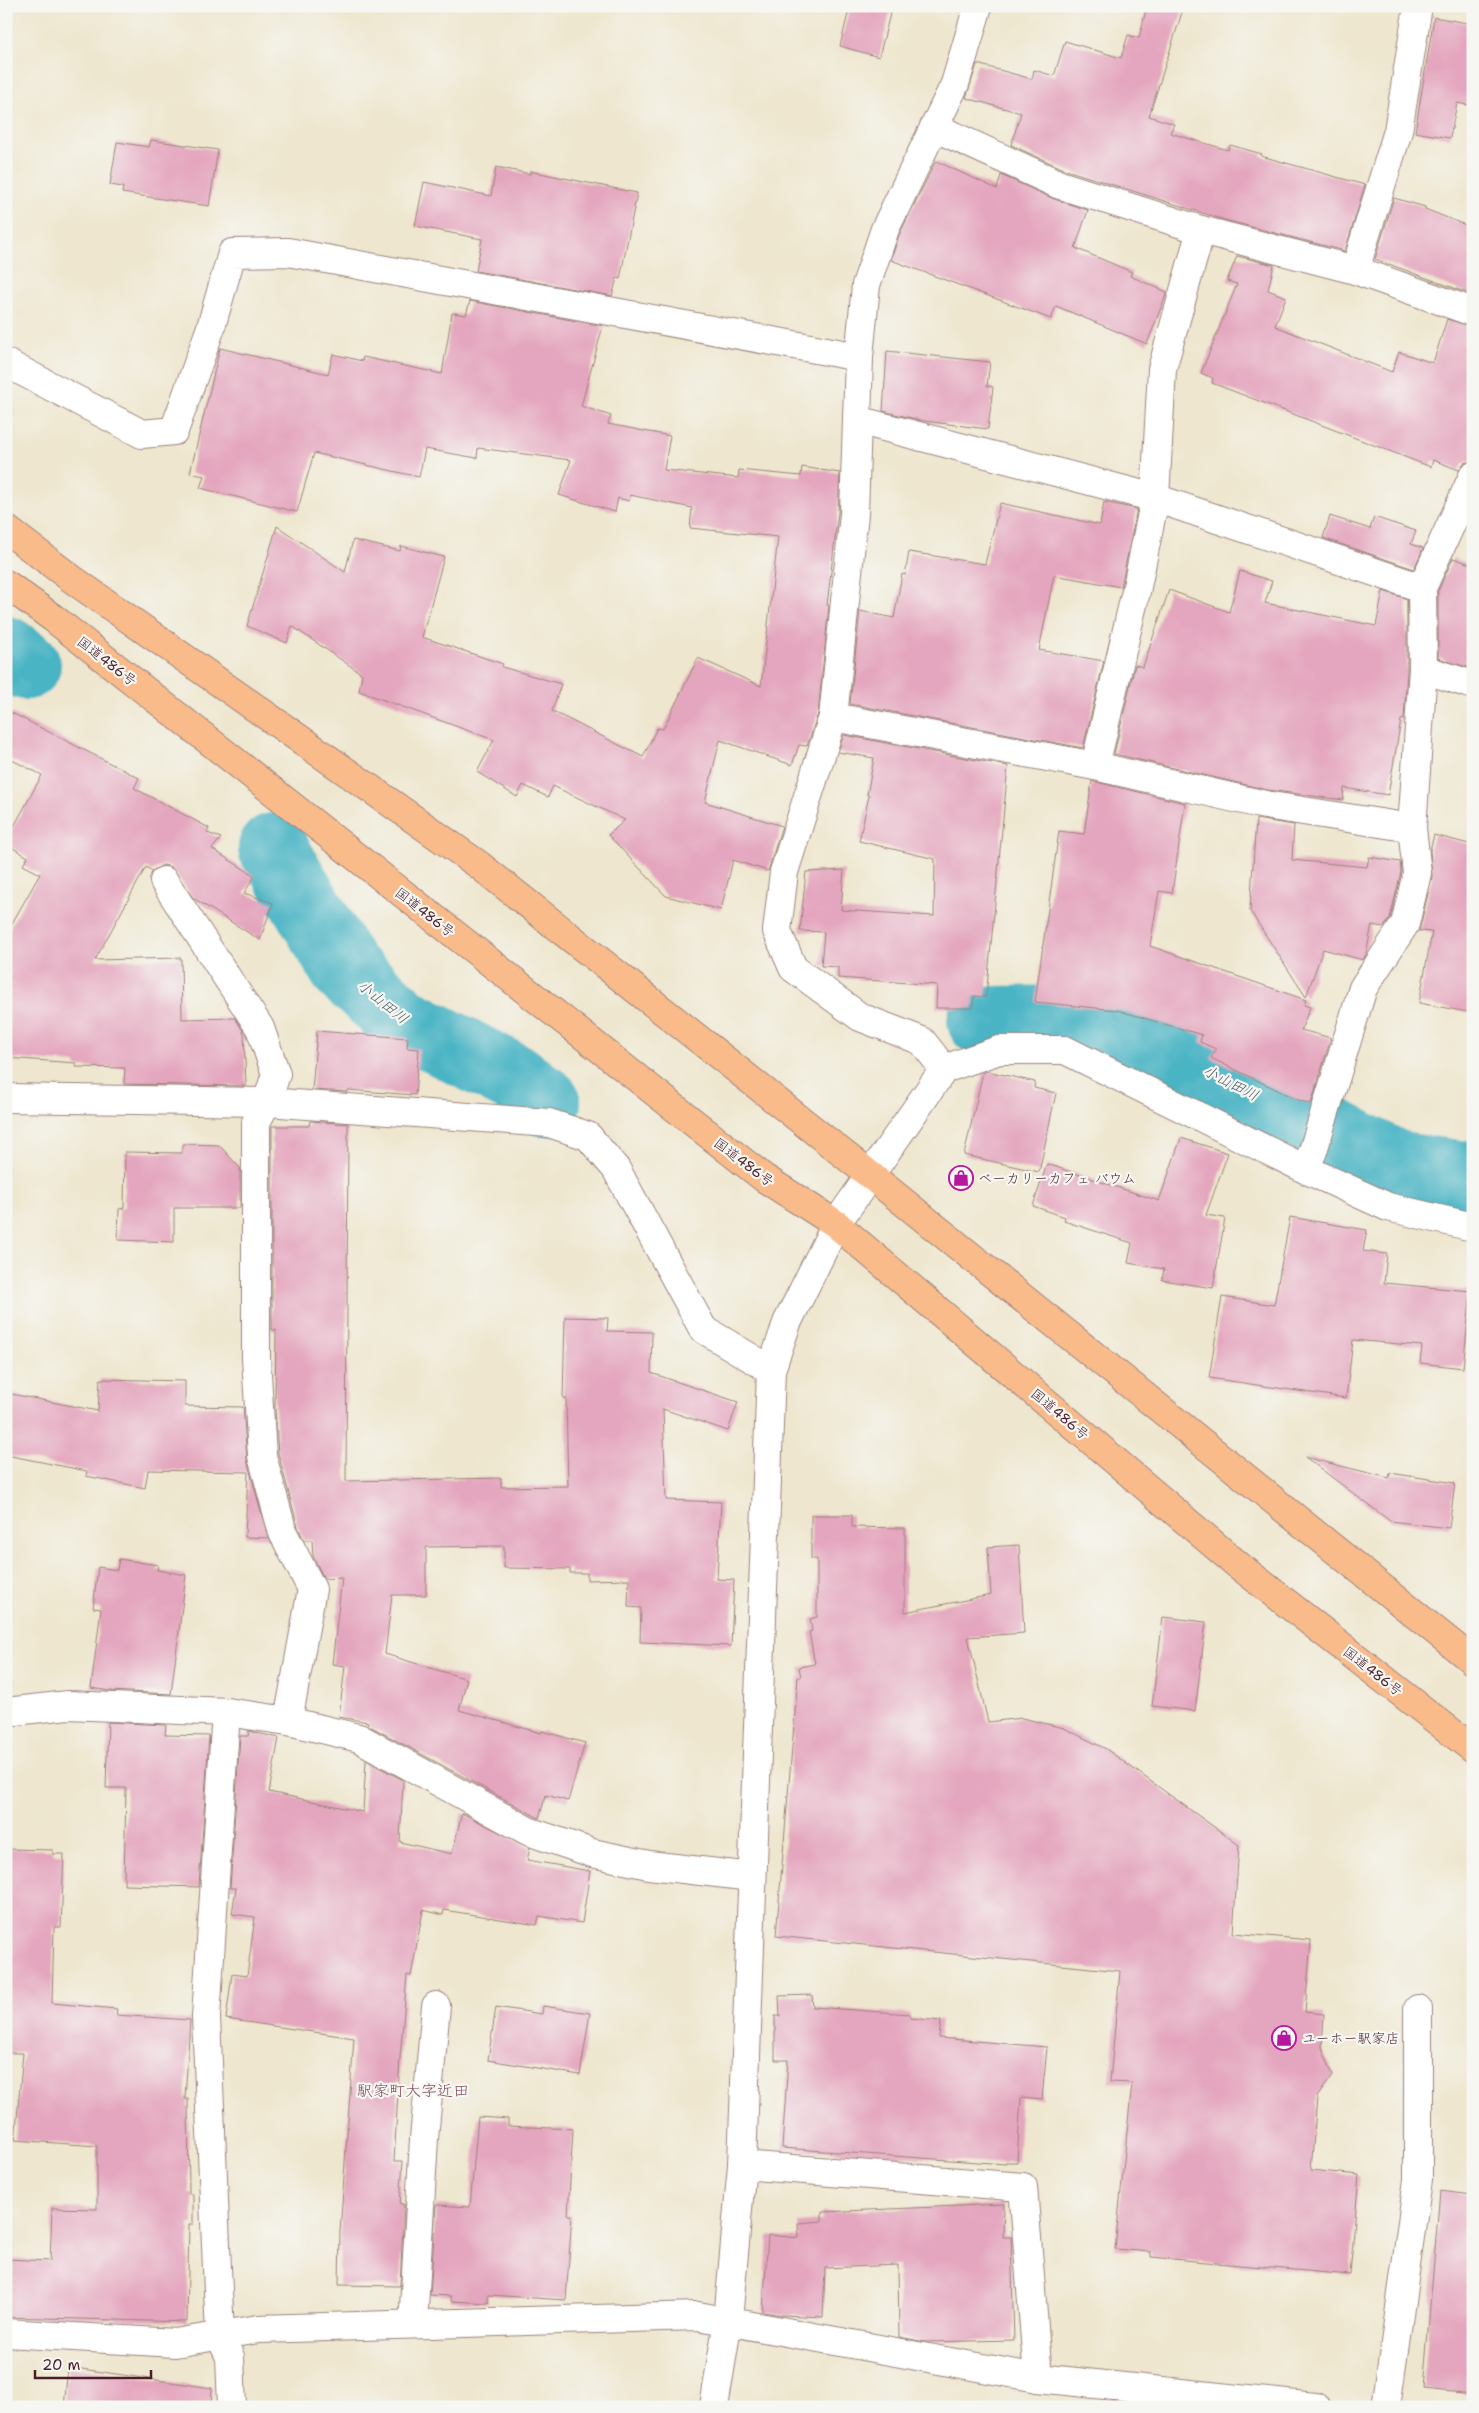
<svg xmlns="http://www.w3.org/2000/svg" width="1479" height="2413" viewBox="0 0 1479 2413" font-family="'Shantell Sans','Klee One',sans-serif">
<style>
.lines{fill:none;stroke-linecap:round;stroke-linejoin:round}
.river{stroke:#48b4c4;stroke-width:70}
.building{fill:#e4a6be}
.minor-casing{stroke:#9c827c;stroke-width:30}
.highway-casing{stroke:#9c827c;stroke-width:30}
.minor{stroke:#fff;stroke-width:28}
.highway{stroke:#fabb8b;stroke-width:28}
.labels{text-anchor:middle;dominant-baseline:central;stroke-width:4.5;stroke-linejoin:round;paint-order:stroke}
.street-label{font-size:14px;fill:#4a1f2b;stroke:#f6f6f2}
.poi-label{font-size:14px;fill:#4a1f2b;stroke:#f6f6f2;text-anchor:start}
.water-label{font-size:15px;font-style:italic;fill:#495b68;stroke:#f6f6f2}
.quarter-label{font-size:16px;fill:#804e5e;stroke:#f6f6f2}
</style>
<rect width="100%" height="100%" fill="#f6f6f2"/>
<filter id="ink" filterUnits="userSpaceOnUse"><feTurbulence type="fractalNoise" baseFrequency=".02" numOctaves="2"/><feDisplacementMap in="SourceGraphic" scale="10" xChannelSelector="R" yChannelSelector="G"/><feConvolveMatrix kernelMatrix="1 2 1 2 8 2 1 2 1" color-interpolation-filters="sRGB"/></filter>
<filter id="wash" filterUnits="userSpaceOnUse"><feTurbulence type="fractalNoise" baseFrequency=".0096" numOctaves="4" result="noise"/><feDisplacementMap in="SourceGraphic" scale="20" xChannelSelector="R" yChannelSelector="G"/><feGaussianBlur stdDeviation="1.12" result="paint"/><feColorMatrix in="noise" values="0 0 0 0 0 0 0 0 0 0 0 0 0 0 0 0 0 1.4 0 .05"/><feComposite in="paint" operator="in"/></filter>
<g filter="url(#wash)">
<rect width="100%" height="100%" fill="#eee6ce"/>
<g class="lines">
<!-- river -->
<g class="river">
<path d="M 6,651 L 26,665"/>
<path d="M 273,848 L 345,970 L 404,1022 L 516,1079 L 546,1102"/>
<path d="M 982,1021 L 1086,1020 L 1167,1050 L 1293,1111 L 1399,1167 L 1473,1177"/>
</g>
</g>
<g id="blocks">
<!-- building -->
<g class="building">
<path d="M 850,6 L 892,6 L 879,57 L 840,46 Z"/>
<path d="M 1147,6 L 1184,6 L 1149,116 L 1174,124 L 1170,133 L 1228,150 L 1230,145 L 1262,154 L 1261,156 L 1365,185 L 1345,251 L 1225,220 L 1066,170 L 1011,145 L 1021,113 L 966,98 L 977,64 L 1032,79 L 1034,70 L 1054,76 L 1065,41 L 1121,58 L 1128,35 L 1139,38 Z"/>
<path d="M 1434,17 L 1473,24 L 1473,106 L 1457,103 L 1450,138 L 1415,132 Z"/>
<path d="M 151,140 L 218,150 L 209,206 L 122,193 L 123,187 L 110,185 L 117,142 L 149,147 Z"/>
<path d="M 936,161 L 997,189 L 1001,175 L 1054,199 L 1088,210 L 1075,248 L 1132,272 L 1130,276 L 1167,292 L 1147,344 L 1056,306 L 1051,319 L 891,260 L 899,235 Z"/>
<path d="M 496,167 L 530,174 L 530,171 L 637,193 L 620,279 L 617,278 L 612,296 L 476,271 L 482,239 L 415,226 L 424,182 L 491,196 Z"/>
<path d="M 1394,198 L 1425,207 L 1425,209 L 1473,228 L 1473,295 L 1375,259 Z"/>
<path d="M 1237,256 L 1274,265 L 1268,290 L 1286,297 L 1275,326 L 1392,372 L 1399,352 L 1433,363 L 1447,319 L 1473,327 L 1473,461 L 1464,463 L 1459,470 L 1433,460 L 1431,467 L 1212,383 L 1213,378 L 1201,373 L 1237,284 L 1227,281 Z"/>
<path d="M 470,301 L 603,326 L 581,406 L 611,416 L 608,424 L 670,436 L 664,470 L 738,478 L 739,470 L 801,476 L 802,467 L 840,473 L 838,513 L 827,605 L 829,606 L 818,714 L 807,746 L 799,745 L 792,765 L 720,740 L 705,802 L 782,826 L 768,871 L 733,860 L 721,910 L 666,896 L 608,835 L 625,820 L 553,786 L 548,797 L 523,785 L 517,797 L 477,772 L 494,740 L 359,691 L 362,674 L 292,626 L 287,643 L 247,626 L 277,526 L 345,572 L 353,540 L 400,551 L 401,546 L 444,557 L 422,637 L 503,664 L 502,667 L 561,684 L 552,711 L 643,757 L 657,728 L 663,729 L 698,658 L 761,686 L 778,537 L 690,528 L 692,508 L 630,495 L 629,501 L 618,498 L 615,512 L 559,495 L 571,460 L 478,448 L 477,458 L 425,449 L 419,477 L 314,453 L 297,512 L 200,488 L 204,476 L 190,473 L 220,348 L 328,374 L 333,354 L 362,361 L 363,357 L 442,374 L 452,313 L 466,315 Z"/>
<path d="M 887,351 L 990,362 L 987,386 L 993,387 L 988,429 L 924,421 L 883,411 Z"/>
<path d="M 1104,502 L 1137,509 L 1121,587 L 1054,575 L 1039,650 L 1104,661 L 1083,748 L 850,704 L 860,611 L 894,618 L 902,574 L 905,575 L 909,552 L 985,564 L 1000,503 L 1100,525 Z"/>
<path d="M 1330,516 L 1370,529 L 1374,517 L 1416,531 L 1411,544 L 1423,548 L 1414,569 L 1323,538 Z"/>
<path d="M 1453,558 L 1473,565 L 1473,669 L 1438,658 L 1438,591 Z"/>
<path d="M 1240,571 L 1272,581 L 1265,603 L 1376,626 L 1383,591 L 1407,599 L 1407,669 L 1404,719 L 1401,720 L 1388,795 L 1344,788 L 1343,800 L 1268,790 L 1114,754 L 1135,665 L 1143,667 L 1169,590 L 1229,612 Z"/>
<path d="M 6,710 L 139,778 L 134,788 L 209,828 L 207,833 L 221,838 L 212,849 L 255,876 L 244,893 L 273,903 L 260,940 L 193,898 L 171,867 L 163,865 L 152,871 L 146,867 L 95,960 L 181,958 L 182,1019 L 235,1018 L 244,1033 L 246,1086 L 124,1084 L 125,1068 L 76,1067 L 76,1063 L 6,1058 L 6,934 L 40,874 L 23,865 L 28,857 L 6,844 L 6,841 L 42,775 L 6,757 Z"/>
<path d="M 844,735 L 1008,766 L 986,997 L 974,996 L 973,1008 L 936,1008 L 937,985 L 838,978 L 838,967 L 821,966 L 824,932 L 800,931 L 806,872 L 844,870 L 841,910 L 934,916 L 935,859 L 859,841 L 869,796 L 867,795 L 874,758 L 838,752 Z"/>
<path d="M 1092,781 L 1185,803 L 1172,893 L 1159,891 L 1150,946 L 1306,1000 L 1304,1005 L 1310,1007 L 1301,1030 L 1331,1038 L 1311,1104 L 1298,1100 L 1211,1058 L 1216,1049 L 1200,1042 L 1202,1035 L 1117,1010 L 1035,1002 L 1059,831 L 1084,834 Z"/>
<path d="M 1256,819 L 1294,825 L 1292,860 L 1367,867 L 1369,857 L 1400,862 L 1401,872 L 1390,918 L 1384,927 L 1372,925 L 1366,954 L 1363,960 L 1323,949 L 1306,997 L 1250,911 Z"/>
<path d="M 1434,835 L 1473,845 L 1473,1013 L 1419,1003 L 1432,932 L 1419,931 L 1432,877 L 1430,850 Z"/>
<path d="M 317,1031 L 408,1038 L 407,1048 L 419,1049 L 415,1095 L 348,1090 L 348,1092 L 312,1090 Z"/>
<path d="M 987,1071 L 1035,1082 L 1034,1088 L 1056,1093 L 1039,1172 L 964,1155 L 983,1072 Z"/>
<path d="M 310,1121 L 348,1124 L 346,1481 L 501,1478 L 501,1487 L 568,1486 L 566,1398 L 563,1398 L 565,1317 L 608,1318 L 607,1331 L 652,1332 L 651,1373 L 738,1402 L 728,1431 L 663,1409 L 666,1500 L 721,1502 L 717,1579 L 734,1580 L 731,1646 L 640,1642 L 641,1608 L 628,1607 L 629,1579 L 587,1580 L 587,1573 L 570,1573 L 570,1569 L 504,1568 L 504,1546 L 426,1547 L 426,1595 L 392,1595 L 385,1654 L 467,1679 L 459,1710 L 541,1733 L 542,1731 L 585,1743 L 568,1801 L 546,1795 L 539,1818 L 368,1725 L 368,1722 L 339,1717 L 345,1666 L 332,1664 L 342,1578 L 324,1579 L 313,1556 L 312,1540 L 304,1540 L 298,1527 L 278,1453 L 275,1408 L 276,1330 L 272,1330 L 272,1126 L 309,1126 Z"/>
<path d="M 1181,1138 L 1228,1153 L 1206,1215 L 1225,1218 L 1213,1288 L 1162,1280 L 1164,1269 L 1128,1263 L 1132,1243 L 1064,1221 L 1065,1217 L 1033,1206 L 1047,1164 L 1159,1201 Z"/>
<path d="M 183,1144 L 219,1145 L 240,1168 L 240,1208 L 174,1208 L 174,1242 L 118,1240 L 119,1209 L 124,1208 L 125,1152 L 182,1153 Z"/>
<path d="M 1290,1217 L 1367,1230 L 1363,1251 L 1387,1254 L 1384,1283 L 1471,1291 L 1463,1368 L 1420,1363 L 1422,1346 L 1353,1340 L 1346,1398 L 1209,1378 L 1222,1297 L 1274,1305 Z"/>
<path d="M 100,1379 L 185,1381 L 185,1406 L 243,1407 L 247,1460 L 268,1538 L 245,1537 L 248,1472 L 148,1470 L 145,1488 L 86,1476 L 87,1471 L 6,1455 L 6,1393 L 98,1411 Z"/>
<path d="M 1305,1457 L 1389,1478 L 1390,1473 L 1455,1483 L 1449,1528 L 1390,1521 Z"/>
<path d="M 811,1515 L 852,1515 L 852,1527 L 905,1528 L 905,1612 L 991,1595 L 988,1547 L 1019,1545 L 1024,1633 L 968,1637 L 988,1722 L 1022,1718 L 1064,1728 L 1106,1749 L 1239,1845 L 1233,1933 L 1311,1940 L 1305,2012 L 1324,2014 L 1322,2048 L 1333,2075 L 1317,2097 L 1311,2170 L 1359,2175 L 1350,2275 L 1151,2257 L 1151,2252 L 1115,2249 L 1132,2083 L 1110,2082 L 1120,1971 L 776,1936 L 798,1677 L 801,1677 L 799,1667 L 815,1664 L 809,1632 L 812,1631 L 810,1619 L 817,1617 L 817,1559 L 811,1559 Z"/>
<path d="M 119,1559 L 158,1565 L 157,1570 L 186,1575 L 171,1694 L 109,1691 L 91,1688 L 101,1609 L 93,1608 L 98,1567 L 117,1570 Z"/>
<path d="M 1163,1617 L 1206,1622 L 1195,1711 L 1152,1706 Z"/>
<path d="M 108,1722 L 166,1725 L 165,1735 L 209,1736 L 199,1887 L 124,1885 L 126,1788 L 106,1788 Z"/>
<path d="M 249,1731 L 279,1738 L 269,1792 L 363,1812 L 366,1760 L 403,1780 L 400,1842 L 452,1854 L 462,1813 L 530,1848 L 527,1860 L 590,1871 L 582,1923 L 539,1916 L 537,1925 L 444,1910 L 443,1915 L 423,1910 L 411,1976 L 407,1975 L 400,2058 L 394,2161 L 403,2161 L 400,2204 L 404,2204 L 400,2286 L 339,2285 L 340,2232 L 354,2038 L 226,2019 L 232,1974 L 247,1976 L 255,1917 L 232,1914 L 236,1888 L 230,1888 L 240,1736 L 248,1736 Z"/>
<path d="M 6,1849 L 53,1850 L 53,1854 L 64,1854 L 61,1927 L 54,1927 L 52,2003 L 117,2009 L 116,2015 L 190,2020 L 185,2099 L 188,2099 L 189,2194 L 193,2194 L 193,2224 L 189,2224 L 187,2322 L 6,2317 L 6,2259 L 50,2261 L 52,2208 L 97,2209 L 97,2146 L 15,2140 L 23,2053 L 6,2053 Z"/>
<path d="M 812,1995 L 813,2007 L 910,2014 L 910,2018 L 941,2021 L 939,2038 L 1047,2047 L 1042,2099 L 1021,2097 L 1017,2162 L 1005,2162 L 1005,2164 L 782,2148 L 788,2060 L 775,2060 L 775,2016 L 780,2016 L 779,1996 Z"/>
<path d="M 543,2006 L 590,2013 L 580,2075 L 488,2060 L 496,2007 L 542,2014 Z"/>
<path d="M 478,2117 L 508,2119 L 508,2126 L 573,2129 L 568,2215 L 572,2215 L 566,2300 L 488,2295 L 488,2303 L 451,2301 L 451,2296 L 430,2295 L 436,2205 L 470,2207 Z"/>
<path d="M 1440,2191 L 1473,2195 L 1473,2394 L 1423,2389 Z"/>
<path d="M 1004,2204 L 1003,2237 L 1011,2237 L 1014,2340 L 925,2342 L 899,2337 L 898,2265 L 825,2268 L 823,2317 L 782,2315 L 763,2312 L 768,2235 L 799,2238 L 798,2223 L 822,2221 L 822,2212 Z"/>
<path d="M 68,2367 L 212,2388 L 211,2407 L 64,2407 Z"/>
</g>
</g>
</g>
<g filter="url(#ink)">
<use href="#blocks" fill-opacity="0" stroke="#9c827c" stroke-width="1"/>
<g class="lines">
<defs>
<g id="minor">
<path d="M 934,127 L 1060,185 L 1201,230 L 1355,270 L 1473,312"/>
<path d="M 1355,270 L 1398,131 L 1418,6"/>
<path d="M 6,363 L 142,434 L 174,431 L 211,327 L 232,253 L 288,252 L 859,357"/>
<path d="M 857,420 L 1155,498 L 1422,588"/>
<path d="M 1423,669 L 1473,685"/>
<path d="M 833,717 L 1095,766 L 1265,805 L 1412,828"/>
<path d="M 1095,766 L 1137,587 L 1155,498 L 1162,369 L 1201,230"/>
<path d="M 164,881 L 260,1028 L 276,1074 L 267,1102 L 256,1122 L 256,1358 L 262,1456 L 283,1533 L 312,1589 L 288,1721"/>
<path d="M 944,1069 L 922,1041 L 860,1017 L 793,968 L 777,931 L 784,872 L 833,717 L 854,514 L 859,357 L 866,285 L 885,229 L 955,84 L 978,6"/>
<path d="M 6,1098 L 267,1102 L 549,1123 L 588,1136 L 616,1169 L 703,1329 L 771,1370"/>
<path d="M 1305,1169 L 1313,1151 L 1363,988 L 1405,924 L 1417,873 L 1412,828 L 1423,669 L 1422,588 L 1473,476"/>
<path d="M 6,1712 L 68,1705 L 226,1712 L 288,1721 L 359,1738 L 528,1831 L 592,1853 L 649,1865 L 752,1877"/>
<path d="M 226,1712 L 206,2017 L 220,2336 L 230,2357 L 232,2407"/>
<path d="M 742,2165 L 1023,2187 L 1038,2378"/>
<path d="M 413,2324 L 424,2139 L 436,2006"/>
<path d="M 6,2333 L 175,2343 L 258,2329 L 698,2316 L 1038,2378 L 1315,2407"/>
<path d="M 714,2407 L 728,2320 L 742,2165 L 771,1370 L 787,1323 L 836,1224 L 944,1069 L 999,1050 L 1065,1050 L 1305,1169 L 1388,1207 L 1473,1227"/>
<path d="M 1386,2407 L 1418,2180 L 1418,2009"/>
</g>
<g id="highway">
<path d="M 6,529 L 72,579 L 479,865 L 870,1175 L 1473,1661"/>
<path d="M 6,584 L 53,618 L 764,1178 L 836,1224 L 1238,1565 L 1473,1749"/>
</g>
</defs>
<!-- minor casing -->
<use href="#minor" class="minor-casing"/>
<!-- highway casing -->
<use href="#highway" class="highway-casing"/>
<!-- minor -->
<use href="#minor" class="minor"/>
<!-- highway -->
<use href="#highway" class="highway"/>
</g>
</g>
<!-- icons -->
<defs>
<symbol id="shop-ring" viewBox="-11 -11 22 22"><circle r="9.5" fill="#f6f6f2" stroke="#b5179e" stroke-width="1.5"/><path d="M-5-2.5h2.3a2.7 3.5 0 0 1 5.4 0H5L5.5 6h-11ZM-1.5-2.5h3a1.5 2.3 0 0 0-3 0Z" fill="#b5179e"/></symbol>
</defs>
<g fill-rule="evenodd">
<use href="#shop-ring" x="947" y="1164" width="28" height="28"/>
<use href="#shop-ring" x="1270" y="2024" width="28" height="28"/>
</g>
<g class="labels">
<!-- street labels -->
<g class="street-label">
<text transform="translate(107 661) rotate(38)">国道486号</text>
<text transform="translate(425 912) rotate(38)">国道486号</text>
<text transform="translate(744 1162) rotate(37)">国道486号</text>
<text transform="translate(1060 1414) rotate(40)">国道486号</text>
<text transform="translate(1373 1671) rotate(38)">国道486号</text>
</g>
<!-- poi labels -->
<g class="poi-label">
<text x="978" y="1178">ベーカリーカフェ バウム</text>
<text x="1302" y="2038">ユーホー駅家店</text>
</g>
<!-- water labels -->
<g class="water-label">
<text transform="translate(383 1002) rotate(39)">小山田川</text>
<text transform="translate(1231 1083) rotate(27)">小山田川</text>
</g>
<!-- quarter labels -->
<g class="quarter-label">
<text x="413" y="2090">駅家町大字近田</text>
</g>
</g>
<!-- margin -->
<rect width="1479" height="2413" fill="none" stroke="#f6f6f2" stroke-width="25"/>
<!-- scale -->
<path d="M35 2370v8h116v-8" fill="none" stroke="#4a1f2b" stroke-width="2.5"/>
<text x="42" y="2370" font-size="15" fill="#4a1f2b" stroke="#f6f6f2" stroke-width="4" paint-order="stroke">20 m</text>
</svg>
